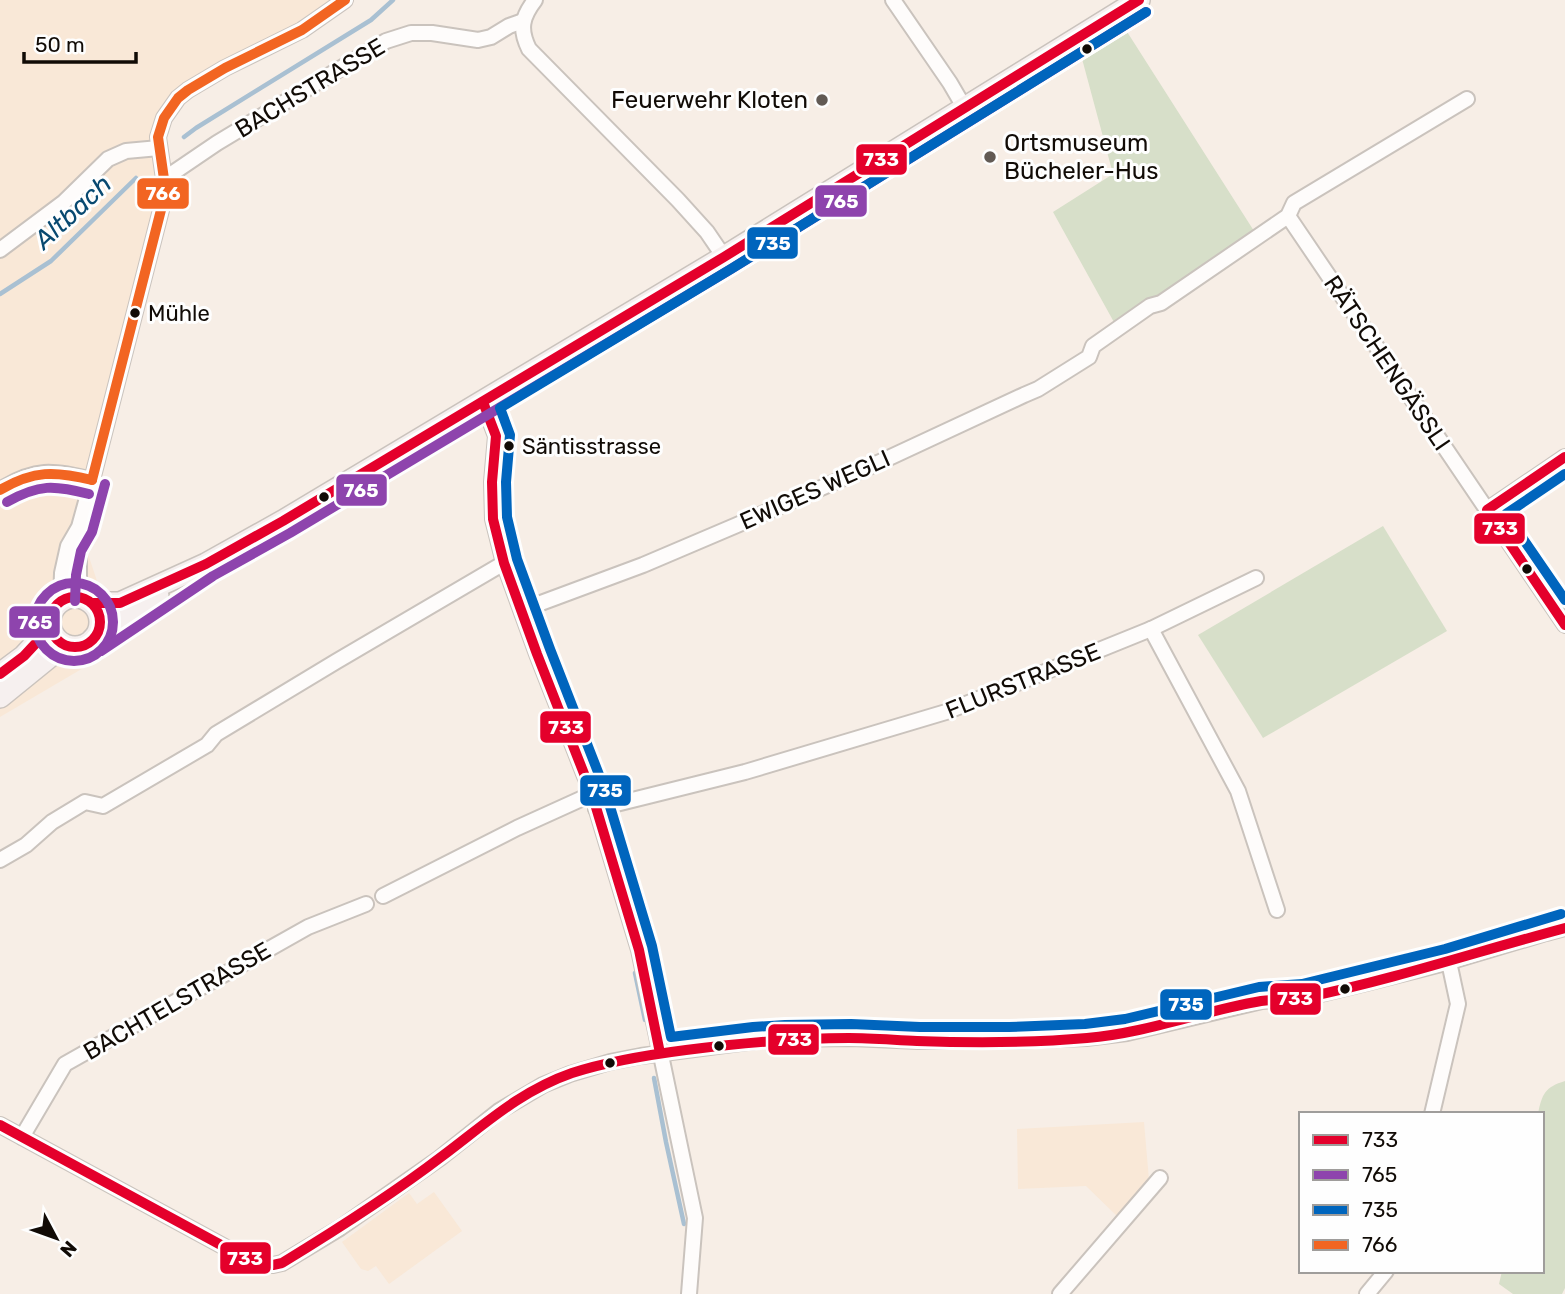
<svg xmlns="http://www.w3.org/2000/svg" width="1565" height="1294" viewBox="0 0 1565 1294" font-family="Rubik,sans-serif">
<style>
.built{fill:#f9e8d7}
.green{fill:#d7dfc9}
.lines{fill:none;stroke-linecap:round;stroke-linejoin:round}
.stream{stroke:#a9c0d2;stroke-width:4.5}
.minor-casing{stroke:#cac3bd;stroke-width:18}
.secondary-casing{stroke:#cac3bd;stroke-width:24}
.minor{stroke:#fefcfb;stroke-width:14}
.secondary{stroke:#f6f0ef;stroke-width:21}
.bus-1-casing{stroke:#fefefe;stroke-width:16}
.bus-2-casing{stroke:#fefefe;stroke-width:16}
.bus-3-casing{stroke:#fefefe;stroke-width:16}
.bus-4-casing{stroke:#fefefe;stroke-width:16}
.bus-1{stroke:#e4002b;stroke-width:10}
.bus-2{stroke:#8e44ad;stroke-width:10}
.bus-3{stroke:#0065bd;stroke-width:10}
.bus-4{stroke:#f26522;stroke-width:10}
.bus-dot{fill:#110b06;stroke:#fefefe;stroke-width:2.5}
.poi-dot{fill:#625a54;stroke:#fefefe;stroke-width:2.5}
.labels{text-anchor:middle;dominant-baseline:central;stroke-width:6;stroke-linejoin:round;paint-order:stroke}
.bus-label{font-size:22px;fill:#110b06;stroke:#fefefe;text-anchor:start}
.street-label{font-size:24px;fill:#110b06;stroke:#fefefe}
.poi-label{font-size:24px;fill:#110b06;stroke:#fefefe;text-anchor:end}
.water-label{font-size:26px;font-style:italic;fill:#084970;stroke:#fefefe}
.line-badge{stroke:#fefefe;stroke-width:2.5}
.badge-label{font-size:19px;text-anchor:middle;font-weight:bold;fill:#fff}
</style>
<rect width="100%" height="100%" fill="#f7eee6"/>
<!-- built -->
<g class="built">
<path d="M 0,0 L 345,0 L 225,68 L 164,118 L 164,179 L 79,527 L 119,647 L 0,717 Z"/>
<path d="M 1144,1122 L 1149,1180 L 1117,1216 L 1086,1186 L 1018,1189 L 1017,1129 Z"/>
<path d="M 434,1192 L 462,1231 L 389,1284 L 376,1266 L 368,1271 L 361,1269 L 342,1242 L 409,1193 L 417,1204 Z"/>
</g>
<!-- green -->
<g class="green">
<path d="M 1124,27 L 1254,231 L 1115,324 L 1053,212 L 1113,174 L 1081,55 Z"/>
<path d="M 1383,526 L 1447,631 L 1263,738 L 1198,635 Z"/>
<path d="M 1565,1081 L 1565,1288 L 1562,1294 L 1513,1294 L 1499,1284 L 1502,1271 L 1542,1271 L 1542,1114 L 1538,1114 C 1542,1094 1545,1087 1565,1081 Z"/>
</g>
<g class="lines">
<!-- stream -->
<g class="stream">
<path d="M 184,137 L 196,128 L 371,20 L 393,0"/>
<path d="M 0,294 L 51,261 L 136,178"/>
<path d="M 635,973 L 645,1020"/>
<path d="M 654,1078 L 666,1142 L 684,1224"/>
</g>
<defs>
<g id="minor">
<path d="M 535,0 C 522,17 519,29 529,49 L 678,200 L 707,232 L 724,257"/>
<path d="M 893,0 L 950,83 L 964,107"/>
<path d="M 164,179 L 217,143 L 386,41 L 411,33 L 432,33 L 478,40 L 491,37 L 509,26 L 523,21"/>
<path d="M 1288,216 L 1565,625"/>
<path d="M 0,250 L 64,202 L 108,159 L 126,151 L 159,148"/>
<path d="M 483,402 L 496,436 L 492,482 L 493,519 L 504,563 L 537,654 L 592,794 L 639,950 L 695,1218 L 689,1294"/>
<path d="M 0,490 C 35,468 53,470 92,480"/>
<path d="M 1487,510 L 1565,457"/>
<path d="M 79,528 L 79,597"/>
<path d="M 61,601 L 62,573 L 68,546 L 79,527 L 92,480 L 162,206 L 164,179 L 158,137 L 164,118 L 178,98 L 188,90 L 225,68 L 302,30 L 345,0"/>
<path d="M 522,610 L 643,565 L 737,525 L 880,462 L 1024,395 L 1038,389 L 1089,357 L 1093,346 L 1150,306 L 1161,303 L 1288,216 L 1294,203 L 1467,99"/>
<path d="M 1151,629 L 1238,791 L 1277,910"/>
<path d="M 596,809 L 745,772 L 946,712 L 1151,629 L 1256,578"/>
<path d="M 0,860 L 26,845 L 52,822 L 85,802 L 103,806 L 207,745 L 216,734 L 337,661 L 504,563"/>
<path d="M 383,896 L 517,828 L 592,794"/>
<path d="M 1432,1114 L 1458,1004 L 1449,962"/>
<path d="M 0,1125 L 256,1264 L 273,1265 L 282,1263 L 340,1228 L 440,1158 L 499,1111 L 543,1085 L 570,1074 L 610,1062 L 641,1056 L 755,1041 L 786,1039 L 851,1038 L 920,1041 L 1009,1041 L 1086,1038 L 1127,1033 L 1262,1001 L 1304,998 L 1366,983 L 1449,962 L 1546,933 L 1565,928"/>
<path d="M 22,1137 L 65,1064 L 308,927 L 366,904"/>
<path d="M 1060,1294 L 1160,1178"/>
<path d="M 1367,1294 L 1386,1271"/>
</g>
<g id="secondary">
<circle cx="75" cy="622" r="25"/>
<path d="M 92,603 L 120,603 L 206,564 L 283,521 L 724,257 L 1139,0"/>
<path d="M 93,639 L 158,596"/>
<path d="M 0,674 L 24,656 L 50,628"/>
<path d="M 0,697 L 64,645"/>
</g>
</defs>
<!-- minor casing -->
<use href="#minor" class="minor-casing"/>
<!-- secondary casing -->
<use href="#secondary" class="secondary-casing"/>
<!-- minor -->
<use href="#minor" class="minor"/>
<!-- secondary -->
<use href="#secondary" class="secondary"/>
<defs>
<g id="bus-1">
<path d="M 483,402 L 496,436 L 492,482 L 493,519 L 504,563 L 537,654 L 592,794 L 639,950 L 660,1053"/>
<path d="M 1565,457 L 1487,510 L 1565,625"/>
<circle cx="75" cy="622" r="25"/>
<path d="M 92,603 L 120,603 L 206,564 L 283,521 L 724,257 L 1139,0"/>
<path d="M 0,674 L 24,656 L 50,628"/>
<path d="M 0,1125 L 256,1264 L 273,1265 L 282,1263 C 336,1230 390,1196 441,1157 C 484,1125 520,1091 572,1073 C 609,1061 647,1055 686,1050 C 741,1043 793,1038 849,1038 C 871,1038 894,1040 917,1041 C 973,1043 1031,1043 1087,1038 C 1147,1033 1202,1011 1261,1001 C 1276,999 1293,1000 1308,997 C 1395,979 1479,951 1565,928"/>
</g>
<g id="bus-2">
<path d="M 7,502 C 39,484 54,485 89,494"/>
<circle cx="74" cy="622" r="39"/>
<path d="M 75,601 L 76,575 L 81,551 L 92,532 L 105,484"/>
<path d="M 101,651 L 213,576 L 290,533 L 731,269 L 1146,12"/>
</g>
<g id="bus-3">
<path d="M 1146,12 L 731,269 L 500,408 L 510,435 L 506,482 L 507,517 L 517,559 L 550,649 L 605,790 L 652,946 L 671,1037 L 753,1027 L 785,1025 L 851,1024 L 920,1027 L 1009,1027 L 1085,1024 L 1125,1019 L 1259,987 L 1302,984 L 1445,949 L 1561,914"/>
<path d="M 1565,474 L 1506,514 L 1565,600"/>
</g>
<g id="bus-4">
<path d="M 92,480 L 162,206 L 164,179 L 158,137 L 164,118 L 178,98 L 188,90 L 225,68 L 302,30 L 345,0"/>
<path d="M 0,490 C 34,470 55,471 92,480"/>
</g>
</defs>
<!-- bus-1 casing -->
<use href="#bus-1" class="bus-1-casing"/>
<!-- bus-2 casing -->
<use href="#bus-2" class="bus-2-casing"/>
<!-- bus-3 casing -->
<use href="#bus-3" class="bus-3-casing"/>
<!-- bus-4 casing -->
<use href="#bus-4" class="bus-4-casing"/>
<!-- bus-1 -->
<use href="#bus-1" class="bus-1"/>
<!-- bus-2 -->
<use href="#bus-2" class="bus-2"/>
<!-- bus-3 -->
<use href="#bus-3" class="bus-3"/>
<!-- bus-4 -->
<use href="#bus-4" class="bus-4"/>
</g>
<!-- markers -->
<g class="bus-dot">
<circle cx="1087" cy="49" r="6"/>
<circle cx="135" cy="313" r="6"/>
<circle cx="509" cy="446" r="6"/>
<circle cx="324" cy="497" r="6"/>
<circle cx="1527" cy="569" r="6"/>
<circle cx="1345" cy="989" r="6"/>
<circle cx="719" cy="1046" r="6"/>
<circle cx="610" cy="1063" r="6"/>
</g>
<g class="poi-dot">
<circle cx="822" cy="100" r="7"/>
<circle cx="990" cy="157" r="7"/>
</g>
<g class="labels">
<!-- bus labels -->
<g class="bus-label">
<text x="148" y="313">Mühle</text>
<text x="522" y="446">Säntisstrasse</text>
</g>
<!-- street labels -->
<g class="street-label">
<text transform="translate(310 88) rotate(-31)">BACHSTRASSE</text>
<text transform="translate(1387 363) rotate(56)">RÄTSCHENGÄSSLI</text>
<text transform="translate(815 490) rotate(-24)">EWIGES WEGLI</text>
<text transform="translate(1023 681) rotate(-22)">FLURSTRASSE</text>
<text transform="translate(177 1001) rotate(-30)">BACHTELSTRASSE</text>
</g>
<!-- poi labels -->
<g class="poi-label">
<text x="808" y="100">Feuerwehr Kloten</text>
<text x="1004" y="143" text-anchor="start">Ortsmuseum<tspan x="1004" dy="28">Bücheler-Hus</tspan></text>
</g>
<!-- water labels -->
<g class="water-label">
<text transform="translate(73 212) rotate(-43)">Altbach</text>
</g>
</g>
<g class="line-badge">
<rect x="855" y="143" width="53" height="33" rx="7" fill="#e4002b"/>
<rect x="136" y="177" width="54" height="33" rx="7" fill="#f26522"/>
<rect x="814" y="184" width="54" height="34" rx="7" fill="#8e44ad"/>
<rect x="746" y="226" width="53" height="34" rx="7" fill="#0065bd"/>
<rect x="335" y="473" width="53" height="34" rx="7" fill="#8e44ad"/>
<rect x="1473" y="512" width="53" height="33" rx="7" fill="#e4002b"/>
<rect x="8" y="605" width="53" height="34" rx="7" fill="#8e44ad"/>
<rect x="539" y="710" width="53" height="34" rx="7" fill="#e4002b"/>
<rect x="579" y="774" width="53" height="33" rx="7" fill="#0065bd"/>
<rect x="1269" y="982" width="53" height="34" rx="7" fill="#e4002b"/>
<rect x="1159" y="988" width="54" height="33" rx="7" fill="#0065bd"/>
<rect x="767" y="1023" width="53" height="33" rx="7" fill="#e4002b"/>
<rect x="219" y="1241" width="53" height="34" rx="7" fill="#e4002b"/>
</g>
<g class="badge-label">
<text x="881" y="166">733</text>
<text x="163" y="200">766</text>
<text x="841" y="208">765</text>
<text x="773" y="250">735</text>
<text x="361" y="497">765</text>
<text x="1500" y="535">733</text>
<text x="35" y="629">765</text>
<text x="566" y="734">733</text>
<text x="605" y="797">735</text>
<text x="1295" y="1005">733</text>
<text x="1186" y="1011">735</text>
<text x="794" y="1046">733</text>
<text x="245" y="1265">733</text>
</g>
<!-- legend -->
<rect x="1299" y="1112" width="245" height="161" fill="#fefefe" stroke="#9f9d9b" stroke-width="2"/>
<rect x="1313" y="1135" width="35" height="10" fill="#e4002b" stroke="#9f9d9b" stroke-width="2"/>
<text x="1362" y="1147" font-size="21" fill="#110b06">733</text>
<rect x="1313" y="1170" width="35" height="10" fill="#8e44ad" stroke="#9f9d9b" stroke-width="2"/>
<text x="1362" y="1182" font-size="21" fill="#110b06">765</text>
<rect x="1313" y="1205" width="35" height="10" fill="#0065bd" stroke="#9f9d9b" stroke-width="2"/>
<text x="1362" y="1217" font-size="21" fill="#110b06">735</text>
<rect x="1313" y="1240" width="35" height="10" fill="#f26522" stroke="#9f9d9b" stroke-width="2"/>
<text x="1362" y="1252" font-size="21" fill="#110b06">766</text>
<!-- north arrow -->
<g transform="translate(56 1238) rotate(131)" stroke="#fefefe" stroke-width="5" paint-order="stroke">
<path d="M0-5L12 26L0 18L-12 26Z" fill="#110b06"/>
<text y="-10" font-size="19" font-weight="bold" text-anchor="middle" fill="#110b06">N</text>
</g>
<!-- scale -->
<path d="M24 52v10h112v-10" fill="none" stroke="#110b06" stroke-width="3.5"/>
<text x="35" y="52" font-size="21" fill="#110b06" stroke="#fefefe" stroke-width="5" paint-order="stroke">50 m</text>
</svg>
